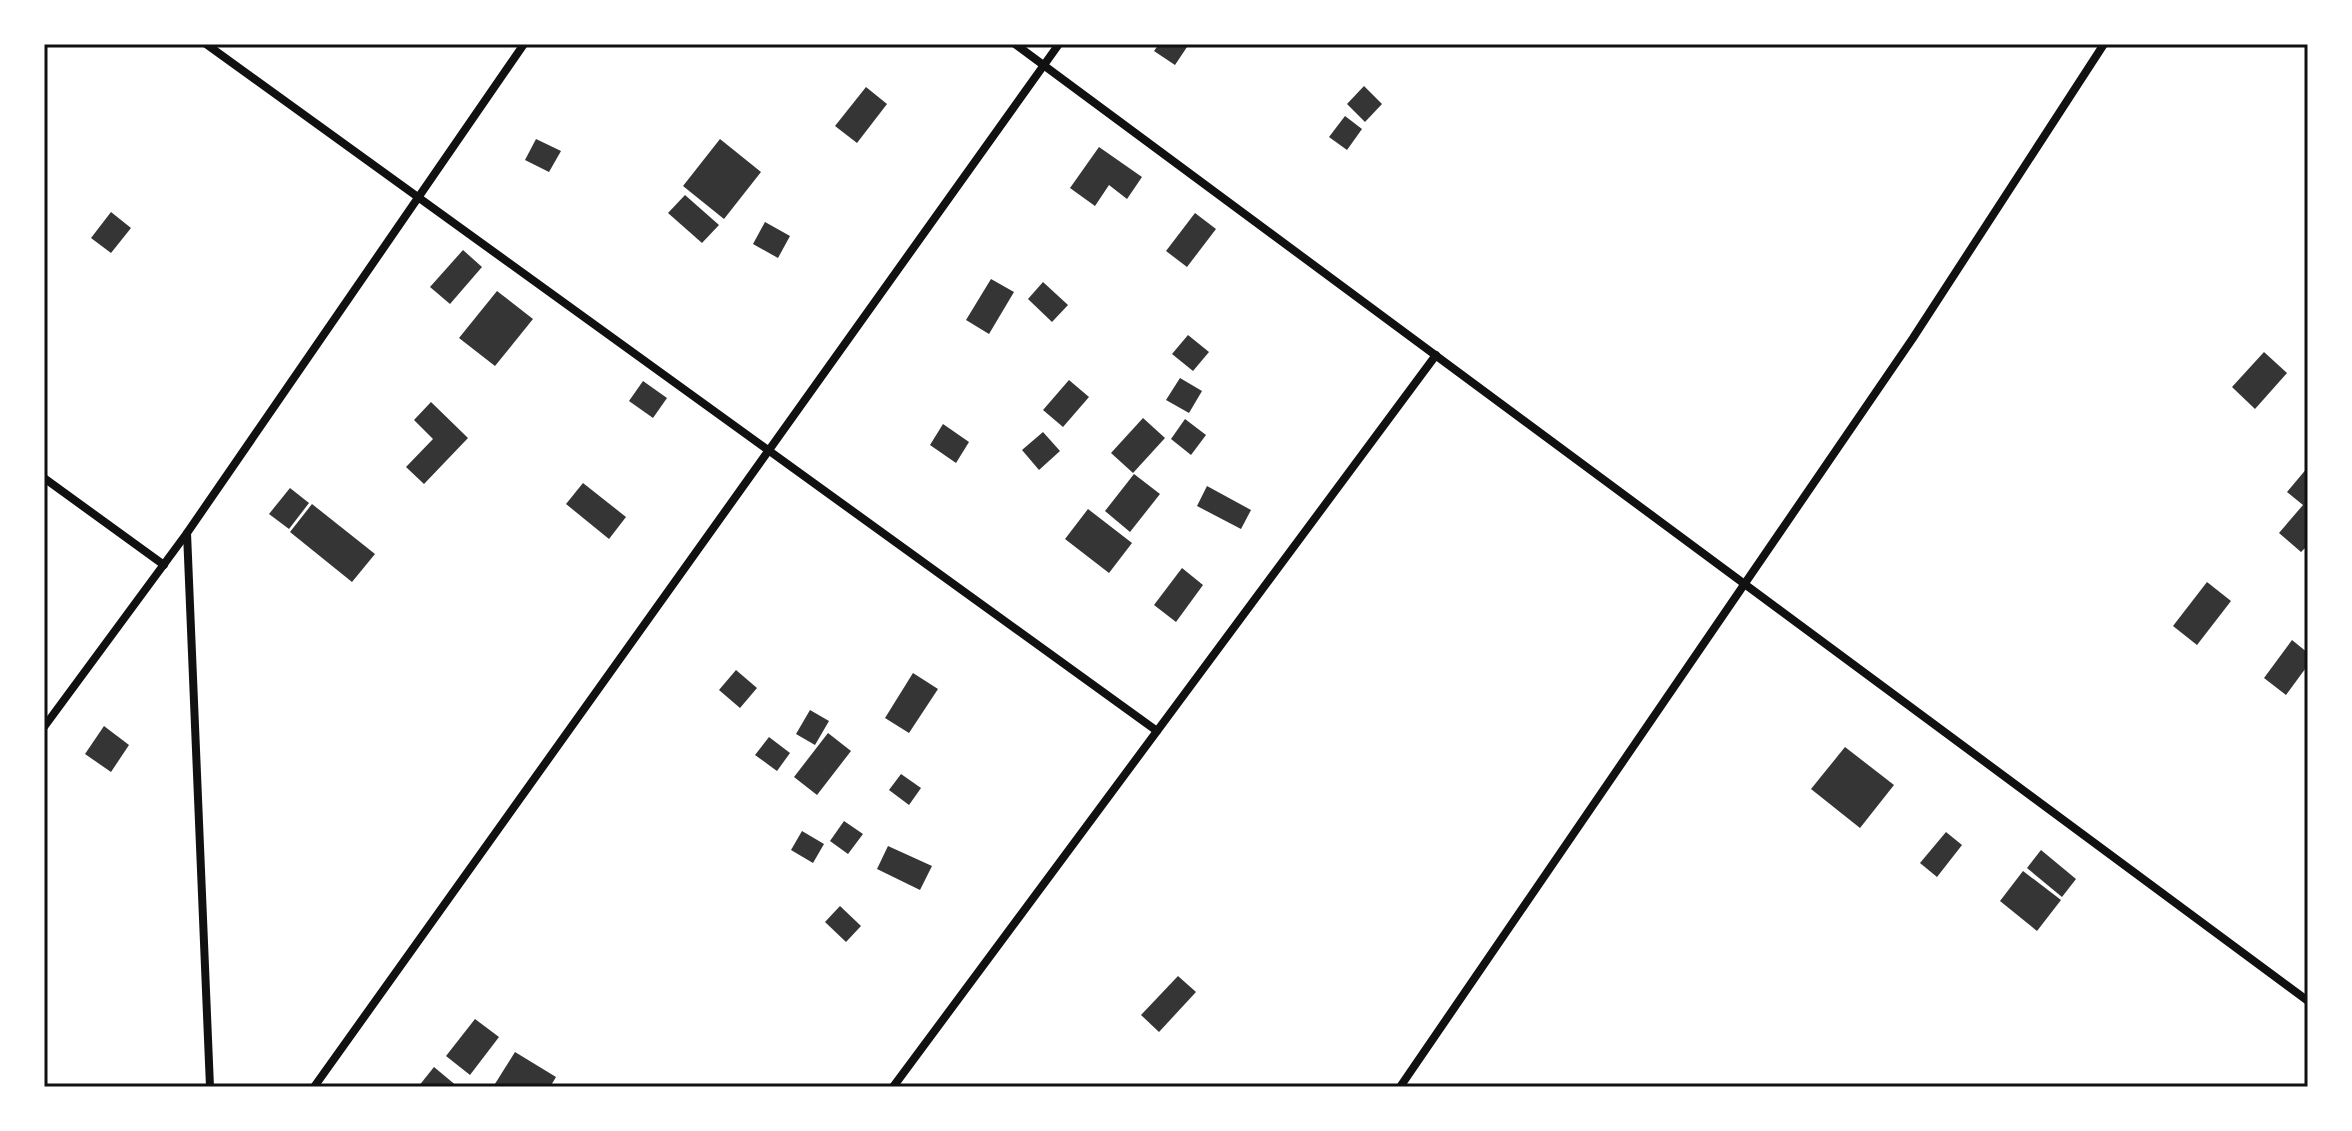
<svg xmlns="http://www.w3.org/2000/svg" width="2352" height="1131" viewBox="0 0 2352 1131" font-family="Helvetica,sans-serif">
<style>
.building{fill:#353535}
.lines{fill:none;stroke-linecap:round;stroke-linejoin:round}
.minor{stroke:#111;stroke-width:8}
.neatline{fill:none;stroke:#111;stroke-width:3}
</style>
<rect width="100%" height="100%" fill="#fff"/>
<!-- building -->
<g class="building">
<path d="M 1159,44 L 1189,44 L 1175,65 L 1154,51 Z"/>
<path d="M 1364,86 L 1382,104 L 1365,122 L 1347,104 Z"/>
<path d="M 866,87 L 887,104 L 857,143 L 835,126 Z"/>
<path d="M 1345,116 L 1362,129 L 1347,150 L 1329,137 Z"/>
<path d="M 536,139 L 561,151 L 549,172 L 525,160 Z"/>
<path d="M 720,139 L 761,172 L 724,219 L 683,186 Z"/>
<path d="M 1099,147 L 1142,177 L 1127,199 L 1109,185 L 1095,206 L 1070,188 Z"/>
<path d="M 685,195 L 719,225 L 702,243 L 668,213 Z"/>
<path d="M 111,212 L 131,228 L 111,253 L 91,238 Z"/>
<path d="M 1195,213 L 1216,229 L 1187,267 L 1166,251 Z"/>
<path d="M 765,222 L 790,236 L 778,258 L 753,244 Z"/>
<path d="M 463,250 L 482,267 L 450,304 L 430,287 Z"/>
<path d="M 991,279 L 1014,292 L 989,334 L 966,320 Z"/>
<path d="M 1043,282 L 1068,305 L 1052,322 L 1028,299 Z"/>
<path d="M 497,291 L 533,319 L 495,366 L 459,338 Z"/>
<path d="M 1188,335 L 1209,352 L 1193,371 L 1172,354 Z"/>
<path d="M 2264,352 L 2287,373 L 2255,409 L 2232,387 Z"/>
<path d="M 1180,378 L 1202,391 L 1189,413 L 1166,400 Z"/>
<path d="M 1069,380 L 1089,397 L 1063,427 L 1043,410 Z"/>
<path d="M 643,381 L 667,398 L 653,418 L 629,401 Z"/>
<path d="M 431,402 L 468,438 L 424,484 L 406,467 L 433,439 L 414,420 Z"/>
<path d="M 1143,418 L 1165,438 L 1133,473 L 1111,453 Z"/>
<path d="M 1185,419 L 1206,435 L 1191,455 L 1171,439 Z"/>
<path d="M 943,424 L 969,442 L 956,463 L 930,445 Z"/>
<path d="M 1043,432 L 1060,451 L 1039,470 L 1022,450 Z"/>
<path d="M 2308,467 L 2308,545 L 2301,552 L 2279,533 L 2303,505 L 2287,492 Z"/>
<path d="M 1134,474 L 1160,494 L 1130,532 L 1105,511 Z"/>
<path d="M 583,483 L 626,517 L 609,539 L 566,504 Z"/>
<path d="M 1207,486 L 1251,510 L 1241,529 L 1197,506 Z"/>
<path d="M 290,488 L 309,503 L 289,529 L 269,514 Z"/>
<path d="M 312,504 L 375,554 L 352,582 L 290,532 Z"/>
<path d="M 1088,509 L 1132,543 L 1109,573 L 1065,539 Z"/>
<path d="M 1182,568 L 1203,585 L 1176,622 L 1154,605 Z"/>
<path d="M 2207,582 L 2231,601 L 2197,645 L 2173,626 Z"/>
<path d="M 2292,640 L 2308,653 L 2308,665 L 2286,695 L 2264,678 Z"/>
<path d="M 736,670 L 757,688 L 740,708 L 719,690 Z"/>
<path d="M 913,673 L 938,689 L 909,733 L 885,718 Z"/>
<path d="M 810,710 L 829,721 L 815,745 L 796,734 Z"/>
<path d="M 104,726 L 129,745 L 111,772 L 85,754 Z"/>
<path d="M 828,733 L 851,751 L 817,795 L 794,777 Z"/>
<path d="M 769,737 L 790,753 L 777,771 L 755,755 Z"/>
<path d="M 1845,747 L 1894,785 L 1860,828 L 1811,789 Z"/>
<path d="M 901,774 L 921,788 L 909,805 L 889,790 Z"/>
<path d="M 844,821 L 863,834 L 848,854 L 830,841 Z"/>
<path d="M 802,831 L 824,844 L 813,863 L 791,850 Z"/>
<path d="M 1946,832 L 1962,845 L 1937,877 L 1920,863 Z"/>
<path d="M 888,846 L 932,866 L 920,890 L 877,869 Z"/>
<path d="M 2041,850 L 2076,879 L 2062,897 L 2027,868 Z"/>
<path d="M 2023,871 L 2061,900 L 2037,931 L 2000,901 Z"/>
<path d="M 840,906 L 861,926 L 846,942 L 825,922 Z"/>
<path d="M 1178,976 L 1196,992 L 1159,1032 L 1141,1015 Z"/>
<path d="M 475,1019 L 499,1037 L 470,1075 L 446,1056 Z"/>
<path d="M 515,1052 L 556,1077 L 550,1087 L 493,1087 Z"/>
<path d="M 434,1067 L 458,1087 L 418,1087 Z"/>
</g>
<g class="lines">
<!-- minor -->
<g class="minor">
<path d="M 206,44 L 1157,731"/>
<path d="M 1015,44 L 2308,1001"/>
<path d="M 44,478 L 164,565"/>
<path d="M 44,727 L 187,533"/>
<path d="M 210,1087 L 187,533 L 524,44"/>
<path d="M 314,1087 L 1059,44"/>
<path d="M 893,1087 L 1436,355"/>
<path d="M 1400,1087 L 1913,338 L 2104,44"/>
</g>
</g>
<!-- border -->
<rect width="2352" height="1131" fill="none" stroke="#ffffff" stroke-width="92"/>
<rect x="46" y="46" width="2260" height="1039" class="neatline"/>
</svg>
